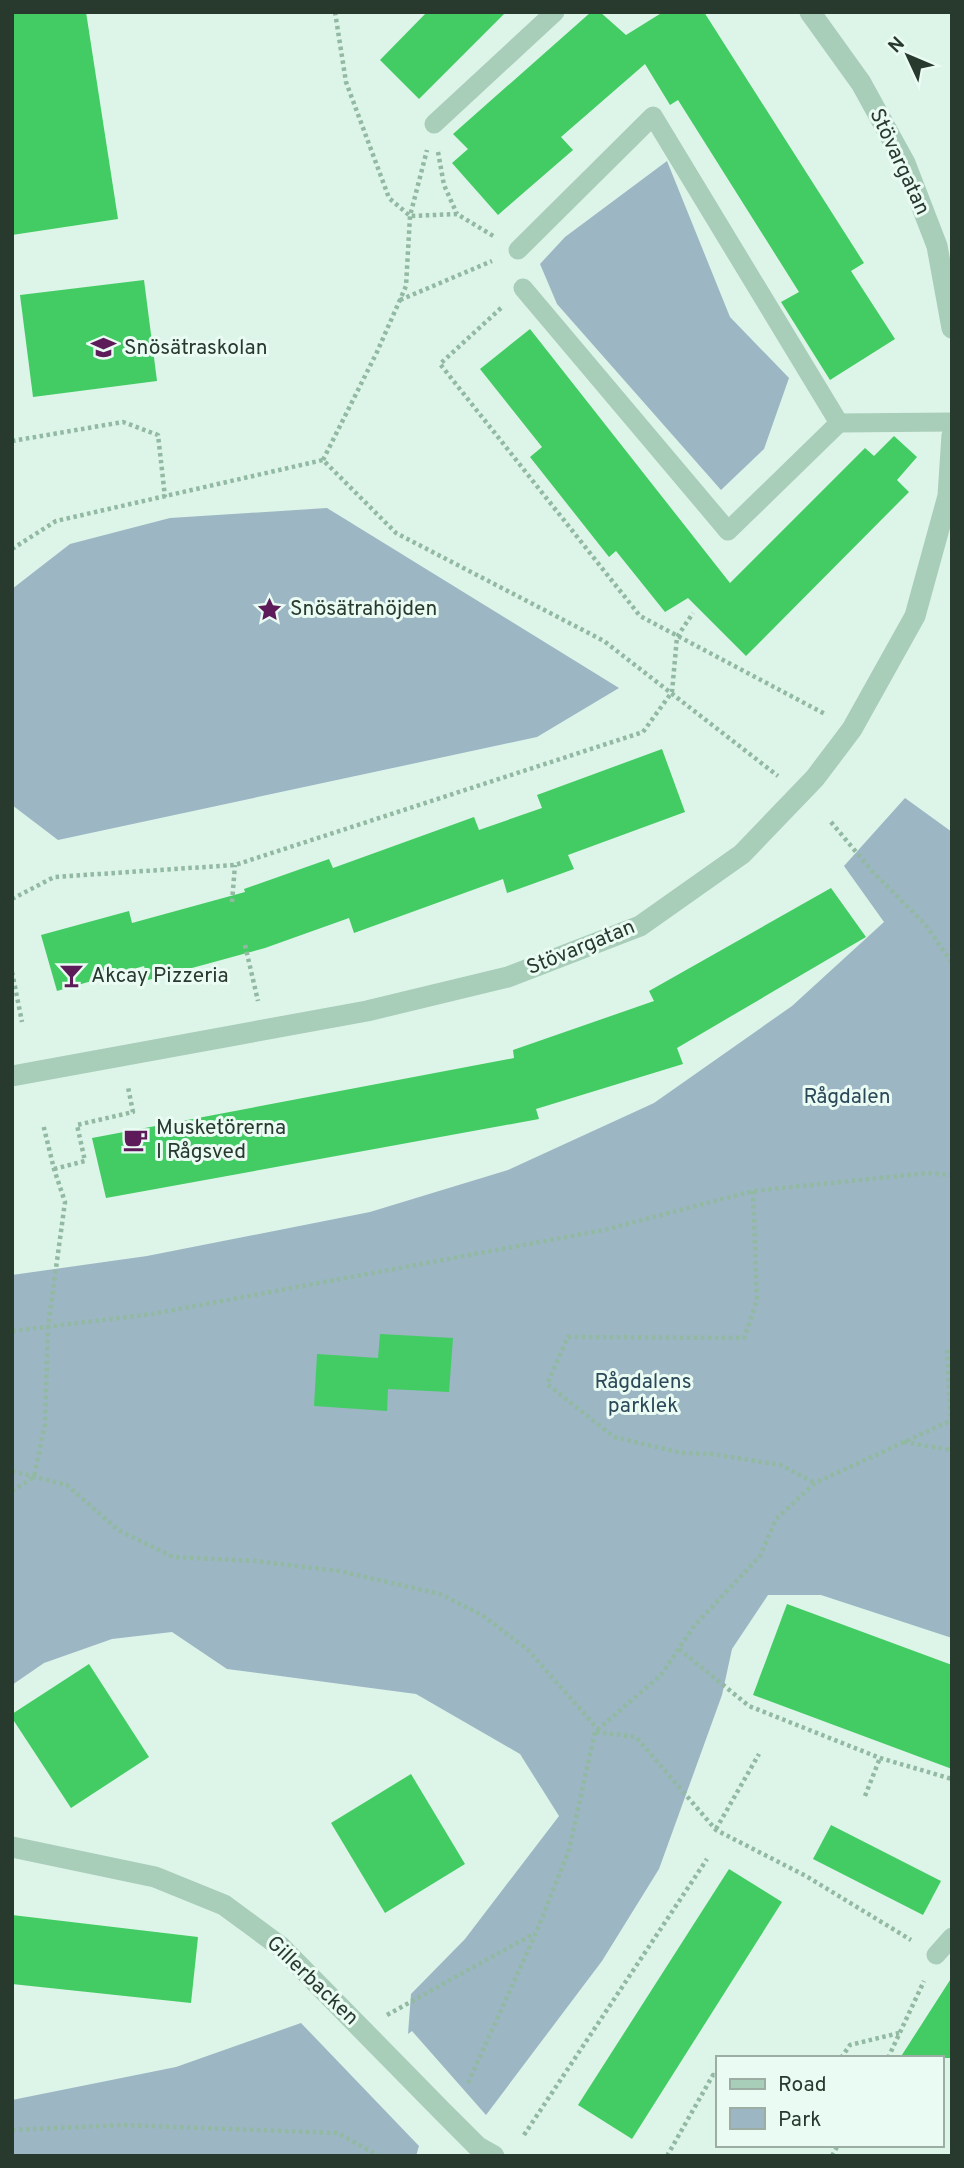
<svg xmlns="http://www.w3.org/2000/svg" width="964" height="2168" viewBox="0 0 964 2168" font-family="Overpass,sans-serif">
<style>
.green{fill:#9cb6c4}
.building{fill:#43cc63}
.lines{fill:none;stroke-linecap:round;stroke-linejoin:round}
.path{stroke:#92b9a2;stroke-width:4.5;stroke-dasharray:3.5 3.5;stroke-linecap:butt}
.lane{stroke:#a8cdb8;stroke-width:19}
.street{stroke:#a8cdb8;stroke-width:21}
.labels{text-anchor:middle;dominant-baseline:central;stroke-width:6;stroke-linejoin:round;paint-order:stroke}
.street-label{font-size:21px;fill:#28392e;stroke:#eafbf3}
.poi-label{font-size:21px;fill:#28392e;stroke:#eafbf3;text-anchor:start}
.park-label{font-size:21px;fill:#2b4859;stroke:#eafbf3}
</style>
<rect width="100%" height="100%" fill="#ddf4e9"/>
<!-- green -->
<g class="green">
<path d="M 667,161 L 730,317 L 789,378 L 764,449 L 721,490 L 557,304 L 540,264 L 565,237 Z"/>
<path d="M 327,508 L 619,688 L 537,737 L 58,840 L 12,805 L 12,589 L 70,544 L 170,518 Z"/>
<path d="M 905,798 L 952,832 L 952,1638 L 821,1595 L 768,1595 L 732,1649 L 722,1695 L 659,1869 L 602,1961 L 486,2115 L 412,2031 L 408,2034 L 411,1994 L 465,1939 L 559,1816 L 520,1754 L 416,1694 L 227,1669 L 172,1632 L 112,1639 L 44,1663 L 12,1685 L 12,1275 L 147,1256 L 370,1212 L 508,1170 L 654,1103 L 792,1006 L 884,922 L 844,866 Z"/>
<path d="M 301,2023 L 419,2146 L 416,2156 L 12,2156 L 12,2100 L 176,2067 Z"/>
</g>
<!-- building -->
<g class="building">
<path d="M 12,12 L 86,12 L 118,219 L 12,235 Z"/>
<path d="M 427,12 L 506,12 L 419,99 L 380,60 Z"/>
<path d="M 591,12 L 600,12 L 626,35 L 663,12 L 704,12 L 864,263 L 851,271 L 895,339 L 830,380 L 781,302 L 799,292 L 678,100 L 670,105 L 645,64 L 561,137 L 573,150 L 498,215 L 452,163 L 468,149 L 453,134 Z"/>
<path d="M 144,280 L 157,381 L 33,397 L 20,295 Z"/>
<path d="M 530,329 L 730,583 L 865,448 L 874,456 L 894,436 L 917,457 L 897,480 L 909,492 L 746,656 L 688,598 L 665,612 L 616,551 L 609,557 L 530,457 L 542,447 L 480,369 Z"/>
<path d="M 662,749 L 685,812 L 568,855 L 574,869 L 507,893 L 503,879 L 354,933 L 349,918 L 265,948 L 148,980 L 144,966 L 57,991 L 41,935 L 129,911 L 132,923 L 245,892 L 244,889 L 329,859 L 333,868 L 474,817 L 479,830 L 542,808 L 537,795 Z"/>
<path d="M 831,888 L 866,937 L 677,1048 L 683,1064 L 536,1109 L 539,1119 L 106,1198 L 92,1138 L 514,1058 L 513,1050 L 654,1001 L 649,991 Z"/>
<path d="M 380,1334 L 453,1338 L 449,1392 L 388,1389 L 387,1411 L 314,1406 L 317,1354 L 378,1358 Z"/>
<path d="M 787,1604 L 952,1665 L 952,1769 L 753,1695 Z"/>
<path d="M 89,1664 L 149,1757 L 71,1808 L 12,1718 L 12,1714 Z"/>
<path d="M 411,1774 L 465,1864 L 385,1913 L 331,1823 Z"/>
<path d="M 831,1825 L 941,1881 L 923,1915 L 813,1859 Z"/>
<path d="M 729,1869 L 782,1902 L 632,2139 L 578,2105 Z"/>
<path d="M 12,1915 L 198,1937 L 191,2003 L 12,1984 Z"/>
<path d="M 952,1977 L 952,2058 L 900,2058 Z"/>
</g>
<g class="lines">
<!-- path -->
<g class="path">
<path d="M 335,12 L 346,82 L 389,198 L 410,216 L 457,214 L 495,237"/>
<path d="M 438,152 L 444,185 L 457,214"/>
<path d="M 400,300 L 492,261"/>
<path d="M 501,308 L 440,364 L 640,616 L 825,714"/>
<path d="M 12,441 L 123,422 L 158,435 L 165,497"/>
<path d="M 323,460 L 377,352 L 406,286 L 410,216 L 427,150"/>
<path d="M 12,549 L 56,521 L 323,460 L 396,533 L 604,641 L 778,776"/>
<path d="M 831,822 L 872,871 L 925,924 L 952,963"/>
<path d="M 12,899 L 54,877 L 235,865 L 643,732 L 672,692 L 677,637 L 693,613"/>
<path d="M 232,902 L 235,865"/>
<path d="M 245,945 L 258,1001"/>
<path d="M 12,972 L 22,1022"/>
<path d="M 54,1169 L 85,1161 L 77,1125 L 133,1112 L 128,1087"/>
<path d="M 753,1191 L 757,1301 L 744,1338 L 568,1337 L 547,1384 L 614,1437 L 682,1453 L 712,1454 L 781,1465 L 815,1483"/>
<path d="M 12,1331 L 152,1314 L 604,1230 L 753,1191 L 928,1173 L 952,1175"/>
<path d="M 947,1350 L 951,1421"/>
<path d="M 904,1442 L 952,1450"/>
<path d="M 12,1471 L 67,1485 L 118,1530 L 173,1557 L 255,1561 L 339,1571 L 440,1594 L 482,1615 L 527,1649 L 598,1729"/>
<path d="M 12,1491 L 34,1477 L 45,1424 L 48,1327 L 65,1202 L 54,1169 L 43,1124"/>
<path d="M 679,1649 L 749,1706 L 880,1758 L 952,1779"/>
<path d="M 596,1732 L 636,1737 L 716,1830 L 806,1876 L 911,1940"/>
<path d="M 865,1796 L 880,1758"/>
<path d="M 716,1829 L 759,1754"/>
<path d="M 387,2015 L 535,1933"/>
<path d="M 841,2058 L 850,2045 L 899,2033"/>
<path d="M 888,2058 L 924,1981"/>
<path d="M 468,2083 L 536,1933 L 569,1850 L 595,1732 L 661,1675 L 694,1626 L 760,1556 L 776,1519 L 815,1483 L 952,1420"/>
<path d="M 12,2130 L 122,2125 L 338,2133 L 379,2156"/>
<path d="M 524,2135 L 707,1859"/>
<path d="M 667,2156 L 713,2075 L 717,2076"/>
<path d="M 832,2156 L 838,2145"/>
</g>
<!-- lane -->
<g class="lane">
<path d="M 434,124 L 555,12"/>
<path d="M 518,250 L 653,116 L 839,423 L 952,422"/>
<path d="M 523,288 L 728,531 L 839,423"/>
<path d="M 936,1955 L 952,1937"/>
</g>
<!-- street -->
<g class="street">
<path d="M 810,12 L 861,83 L 905,163 L 937,246 L 952,328"/>
<path d="M 12,1076 L 367,1011 L 508,977 L 640,926 L 742,854 L 815,778 L 852,729 L 915,616 L 948,496 L 952,435"/>
<path d="M 12,1847 L 155,1877 L 224,1905 L 281,1947 L 443,2112 L 478,2147 L 494,2156"/>
</g>
</g>
<!-- icons -->
<defs>
<symbol id="school-bare" viewBox="-9 -9 18 18"><path d="M0-5L7-2L0 1L-7-2ZM-4 1L0 2.5L4 1V4Q0 6-4 4Z" fill="#5d1c59" stroke="#eafbf3" stroke-width="2.5" paint-order="stroke"/></symbol>
<symbol id="sight-bare" viewBox="-9 -9 18 18"><path d="M0-6L1.8-2.2L6-1.7L2.9 1.2L3.7 5.4L0 3.3L-3.7 5.4L-2.9 1.2L-6-1.7L-1.8-2.2Z" fill="#5d1c59" stroke="#eafbf3" stroke-width="2.5" paint-order="stroke"/></symbol>
<symbol id="bar-bare" viewBox="-9 -9 18 18"><path d="M-6-5H6L.8 .8V4.5H3.5V6h-7V4.5H-.8V.8Z" fill="#5d1c59" stroke="#eafbf3" stroke-width="2.5" paint-order="stroke"/></symbol>
<symbol id="cafe-bare" viewBox="-9 -9 18 18"><path d="M-5.5-4.5H6V0H3Q3 3.5 0 3.5H-2.5Q-5.5 3.5-5.5 0ZM3-3.2v2h1.7v-2ZM-6 4.5H4V6H-6Z" fill="#5d1c59" stroke="#eafbf3" stroke-width="2.5" paint-order="stroke"/></symbol>
</defs>
<g fill-rule="evenodd">
<use href="#school-bare" x="86" y="330" width="35" height="35"/>
<use href="#sight-bare" x="252" y="592" width="35" height="35"/>
<use href="#bar-bare" x="54" y="958" width="35" height="35"/>
<use href="#cafe-bare" x="118" y="1122" width="35" height="35"/>
</g>
<g class="labels">
<!-- street labels -->
<g class="street-label">
<text transform="translate(899 162) rotate(65)">Stövargatan</text>
<text transform="translate(581 948) rotate(-22)">Stövargatan</text>
<text transform="translate(312 1981) rotate(44)">Gillerbacken</text>
</g>
<!-- poi labels -->
<g class="poi-label">
<text x="124" y="348">Snösätraskolan</text>
<text x="290" y="609">Snösätrahöjden</text>
<text x="91" y="976">Akcay Pizzeria</text>
<text x="156" y="1128">Musketörerna<tspan x="156" dy="24">I Rågsved</tspan></text>
</g>
<!-- park labels -->
<g class="park-label">
<text x="847" y="1097">Rågdalen</text>
<text x="643" y="1382">Rågdalens<tspan x="643" dy="24">parklek</tspan></text>
</g>
</g>
<!-- border -->
<rect width="964" height="2168" fill="none" stroke="#28392e" stroke-width="28"/>
<!-- legend -->
<rect x="716" y="2056" width="228" height="91" fill="#eafbf3" stroke="#9cada4" stroke-width="2"/>
<rect x="730" y="2079" width="35" height="10" fill="#a8cdb8" stroke="#9cada4" stroke-width="2"/>
<text x="778" y="2091" font-size="21" fill="#28392e">Road</text>
<rect x="730" y="2108" width="35" height="21" fill="#9cb6c4" stroke="#9cada4" stroke-width="2"/>
<text x="778" y="2126" font-size="21" fill="#28392e">Park</text>
<!-- north arrow -->
<g transform="translate(908 56) rotate(314)" stroke="#eafbf3" stroke-width="5" paint-order="stroke">
<path d="M0-5L12 26L0 18L-12 26Z" fill="#28392e"/>
<text y="-10" font-size="19" font-weight="bold" text-anchor="middle" fill="#28392e">N</text>
</g>
</svg>
